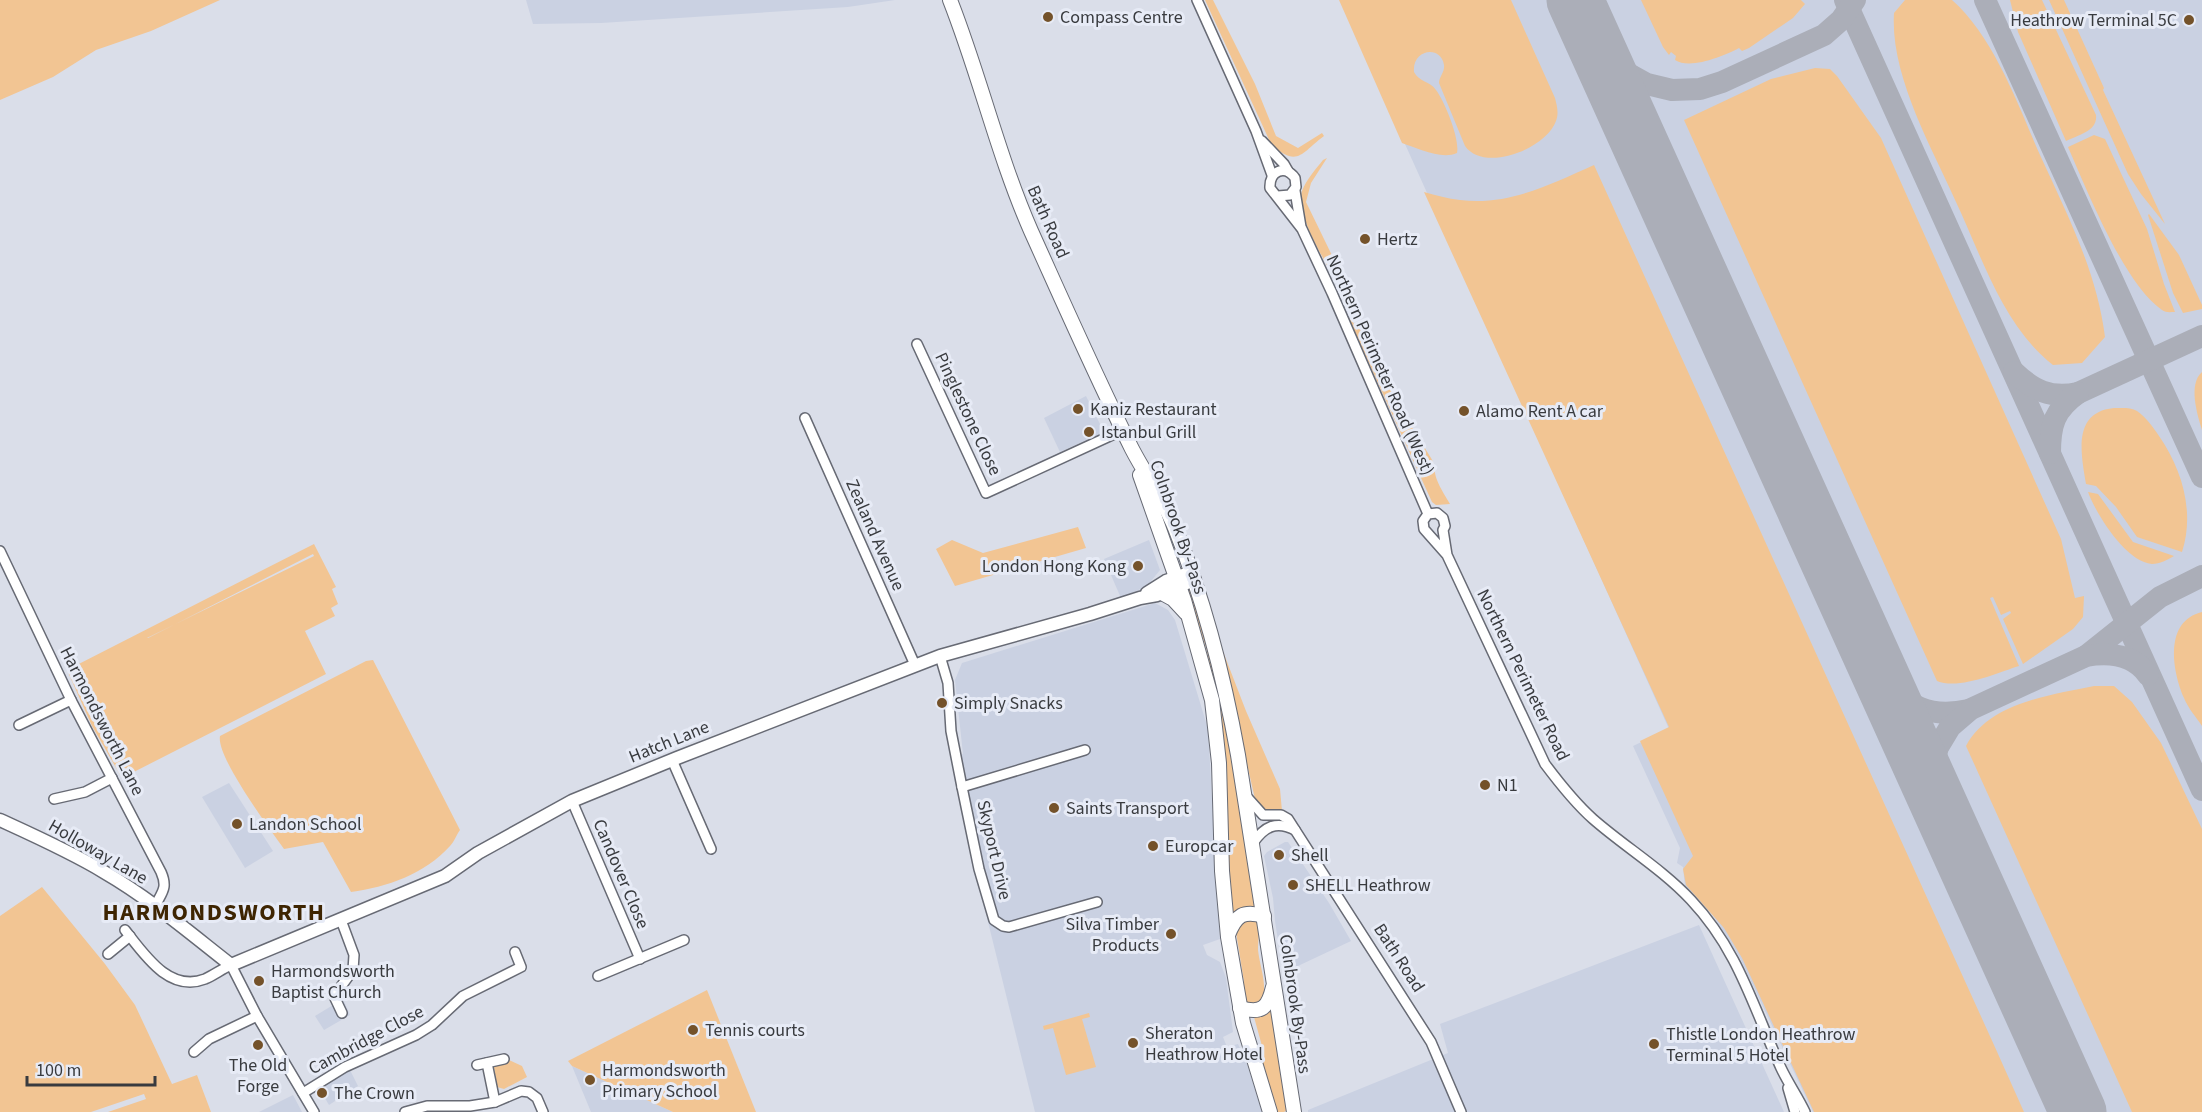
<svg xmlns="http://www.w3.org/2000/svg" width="2202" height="1112" viewBox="0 0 2202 1112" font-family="'Source Sans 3',sans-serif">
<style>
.built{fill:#cad1e2}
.green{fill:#f2c593;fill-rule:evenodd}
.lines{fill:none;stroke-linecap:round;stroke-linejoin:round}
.taxiway{stroke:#abaeb8;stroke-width:22}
.runway{stroke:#abaeb8;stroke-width:57}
.minor-casing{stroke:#676a74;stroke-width:12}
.major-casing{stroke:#676a74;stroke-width:15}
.highway-casing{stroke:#676a74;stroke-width:16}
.minor{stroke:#fff;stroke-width:9}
.major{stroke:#fff;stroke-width:12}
.highway{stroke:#fff;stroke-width:14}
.poi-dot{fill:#74522a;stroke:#e7ebf6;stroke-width:2}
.labels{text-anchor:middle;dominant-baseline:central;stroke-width:6;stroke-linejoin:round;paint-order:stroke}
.poi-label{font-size:18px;fill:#393b3f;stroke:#e7ebf6;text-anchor:start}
.street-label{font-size:18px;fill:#393b3f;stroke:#e7ebf6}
.district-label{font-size:24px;font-weight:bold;letter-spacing:1.5px;fill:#3e2502;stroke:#e7ebf6}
</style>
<rect width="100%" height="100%" fill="#dadee9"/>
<!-- built -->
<g class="built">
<path d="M 526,0 L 895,0 L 848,7 L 601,23 L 533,24 Z"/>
<path d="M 1340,0 L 2202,0 L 2202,1112 L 1813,1112 L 1739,956 L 1712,914 L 1685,887 L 1683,867 L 1677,863 L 1680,848 L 1633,746 L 1669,729 Z"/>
<path d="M 1086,396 L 1104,432 L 1060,452 L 1044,418 Z"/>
<path d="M 1149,540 L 1160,570 L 1147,586 L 1121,598 L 1104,559 Z"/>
<path d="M 1155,603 L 1168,610 L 1175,620 L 1208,729 L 1220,939 L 1203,945 L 1207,955 L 1220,962 L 1226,978 L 1233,1032 L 1223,1037 L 1227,1047 L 1238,1044 L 1247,1064 L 1262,1112 L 1035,1112 L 989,926 L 951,758 L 963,754 L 955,680 L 962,663 Z"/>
<path d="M 229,783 L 273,851 L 245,868 L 202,797 Z"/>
<path d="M 1285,842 L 1288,842 L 1329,903 L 1351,941 L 1283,973 L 1275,921 L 1273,898 L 1264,856 L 1267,852 Z"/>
<path d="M 1699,925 L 1784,1112 L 1308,1112 L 1308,1110 L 1448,1053 L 1440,1024 Z"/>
<path d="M 343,999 L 350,1015 L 324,1030 L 315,1016 Z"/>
<path d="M 572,1066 L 631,1093 L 673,1112 L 591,1112 Z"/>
<path d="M 349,1068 L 358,1086 L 329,1105 L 318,1086 Z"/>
<path d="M 293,1095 L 302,1112 L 259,1112 Z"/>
</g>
<!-- green -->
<g class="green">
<path d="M 0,0 L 220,0 L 151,31 L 96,50 L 53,77 L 0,100 Z"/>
<path d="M 1205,0 L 1213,0 L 1255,84 L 1276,136 L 1298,148 L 1322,133 L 1324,136 C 1302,152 1298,169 1271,144 Z"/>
<path d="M 1339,0 L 1511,0 L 1555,98 C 1557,106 1559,113 1556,121 C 1546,149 1484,173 1465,146 L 1439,83 C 1439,77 1445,72 1444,65 C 1441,45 1412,49 1414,72 C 1419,82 1430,81 1436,90 C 1445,102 1460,139 1457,153 C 1441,160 1417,148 1402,143 Z"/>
<path d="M 1641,0 L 1801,0 L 1805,4 L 1793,18 L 1749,48 L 1742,51 L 1739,48 C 1724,56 1690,70 1675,60 L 1676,56 L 1671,52 L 1669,55 L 1663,47 Z"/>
<path d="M 1905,0 L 1952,0 C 1994,37 2018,105 2040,155 C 2067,214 2097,272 2105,337 L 2082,363 L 2053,365 C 2003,326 1982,257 1956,202 C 1931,146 1890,75 1894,13 Z"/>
<path d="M 2010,0 L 2042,0 L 2096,115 C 2098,131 2078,135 2066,141 L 2018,32 Z"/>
<path d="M 2049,0 L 2064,0 L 2104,88 L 2103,90 L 2165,224 L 2141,194 L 2128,174 Z"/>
<path d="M 1815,68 L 1830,69 L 1837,76 L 1881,138 L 2061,539 L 2075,598 L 2084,596 L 2083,617 L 2073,629 L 2023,664 L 2003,619 L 2011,613 L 2010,611 L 2001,615 L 1993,597 L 1990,598 L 2019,666 C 1997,673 1959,690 1937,681 L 1684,120 L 1771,79 Z"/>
<path d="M 2094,135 L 2105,139 L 2147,229 L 2164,284 L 2175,312 C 2170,312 2166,313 2162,310 C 2124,284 2087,190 2068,147 Z"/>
<path d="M 1327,158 L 1311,183 L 1306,202 L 1360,313 L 1355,312 L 1351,306 C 1338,282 1293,217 1302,191 C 1306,180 1316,169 1323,160 Z"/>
<path d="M 1594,165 L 1994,1045 L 2024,1112 L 1814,1112 L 1742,958 L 1724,928 L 1686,885 L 1683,869 L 1693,856 L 1640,741 L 1669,727 L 1424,192 C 1436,195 1448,199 1460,200 C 1509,206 1551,184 1594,165 Z"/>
<path d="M 2149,214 L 2179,255 L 2202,305 L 2202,309 L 2183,313 L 2173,293 L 2148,215 Z"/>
<path d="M 1348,317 L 1360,330 L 1369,333 C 1378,378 1408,419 1431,458 C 1435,464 1434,473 1437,480 C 1440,488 1446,497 1450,504 L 1436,505 L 1432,502 Z"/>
<path d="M 2202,372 L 2202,430 C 2197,414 2188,384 2202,372 Z"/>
<path d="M 2114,408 C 2121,408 2131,407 2137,411 C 2146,417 2153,427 2159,436 C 2182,469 2195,512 2182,552 L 2137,537 L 2116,507 L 2096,486 L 2086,484 C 2081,454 2072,412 2114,408 Z"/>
<path d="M 2088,492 L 2098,494 L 2133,542 L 2174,556 C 2167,560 2160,564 2152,564 C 2126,562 2096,514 2088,492 Z"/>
<path d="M 1078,527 L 1086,548 L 955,586 L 936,549 L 952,540 L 983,553 Z"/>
<path d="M 314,544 L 336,587 L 332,589 L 338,604 L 331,608 L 335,616 L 305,631 L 326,674 L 122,778 L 92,726 L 67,670 ZM 313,554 L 314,556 L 147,638 L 148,638 Z"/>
<path d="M 1187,586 L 1192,590 L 1218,679 L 1257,908 L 1230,917 L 1220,719 L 1207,651 Z"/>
<path d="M 2202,612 L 2202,726 C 2196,717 2188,708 2184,698 C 2172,670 2164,621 2202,612 Z"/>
<path d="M 1219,641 L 1246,711 L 1280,789 L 1282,811 C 1268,812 1264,811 1255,799 Z"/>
<path d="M 373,660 L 460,830 C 456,835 455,841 450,846 C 425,874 387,887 351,892 L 323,842 L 284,849 C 270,829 216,757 220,736 L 366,661 Z"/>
<path d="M 2094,686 L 2114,686 L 2132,702 L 2161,743 L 2202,829 L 2202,1112 L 2132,1112 L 1966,746 C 1989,703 2050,695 2094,686 Z"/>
<path d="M 42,887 L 105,964 L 135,1005 L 172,1084 L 197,1075 L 211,1112 L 108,1112 L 146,1099 L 144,1094 L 91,1112 L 0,1112 L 0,916 Z"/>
<path d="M 1242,920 L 1258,920 C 1260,931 1258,940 1258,950 C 1260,968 1268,985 1262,1003 L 1248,1006 L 1242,996 L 1244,982 L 1236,932 Z"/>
<path d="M 707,990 L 756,1112 L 673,1112 L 572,1066 L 568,1061 Z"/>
<path d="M 1272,1007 L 1289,1109 L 1284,1112 L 1276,1112 L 1256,1048 L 1262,1046 L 1254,1017 L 1265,1014 Z"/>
<path d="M 1089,1013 L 1090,1017 L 1082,1019 L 1096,1067 L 1066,1075 L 1053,1028 L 1044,1030 L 1043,1026 Z"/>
<path d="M 509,1060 L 522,1066 L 527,1077 L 504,1089 L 497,1087 L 494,1067 L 498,1062 Z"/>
</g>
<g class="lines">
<!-- taxiway -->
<g class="taxiway">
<path d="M 1845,0 L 2202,790"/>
<path d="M 1985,0 L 2202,477"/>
<path d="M 1597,49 L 1620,69 L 1647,84 L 1672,90 L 1700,89 L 1722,82 L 1824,35 L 1841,20 L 1855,0"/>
<path d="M 2014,372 C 2033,390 2050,399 2078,393 L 2202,336"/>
<path d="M 2050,453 C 2050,425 2054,410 2078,393"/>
<path d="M 2086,656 L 2160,597 L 2202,576"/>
<path d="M 1881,678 C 1909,706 1928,719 1969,710"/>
<path d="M 1941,812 L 1934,782 L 1934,762 L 1938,747 L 1950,727 L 1971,709 L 2086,656 C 2109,652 2134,655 2148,675"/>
</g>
<!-- runway -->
<path class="runway" d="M 1575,0 L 2078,1112"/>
<defs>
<g id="minor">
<path d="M 1197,0 L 1256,131 L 1272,175"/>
<path d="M 1262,141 L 1284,164 L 1288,171"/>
<path d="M 1295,191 L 1301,227"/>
<path d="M 1278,196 L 1290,195 L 1296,187 L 1295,178 C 1285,164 1269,171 1270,188 L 1302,229 L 1332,293 L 1428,514"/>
<path d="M 917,344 L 986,493 L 1123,430"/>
<path d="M 805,418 L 915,665"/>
<path d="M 0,551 L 71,700 L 161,872 C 168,888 162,892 155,906"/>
<path d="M 1447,555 L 1443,530 L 1445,526 L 1443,518 L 1437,513 L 1428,514 L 1423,521 L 1424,529 L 1447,555 L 1545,764 C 1560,784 1575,803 1593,819 C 1625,847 1662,869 1691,900 C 1739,951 1753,1007 1781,1068 C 1788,1083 1798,1097 1805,1112"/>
<path d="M 940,656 L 948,683 L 951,731 L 962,787 L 979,869 L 994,920 L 1003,926 L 1009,927 L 1097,902"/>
<path d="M 19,725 L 71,700"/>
<path d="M 672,760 L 711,849"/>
<path d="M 962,787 L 1085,750"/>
<path d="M 1246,796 L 1263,815 L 1281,815 L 1288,819 L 1431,1042 L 1461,1112"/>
<path d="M 54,799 L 85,792 L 112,778"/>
<path d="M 572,801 L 640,959"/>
<path d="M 1253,843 C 1264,827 1276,820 1295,830"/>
<path d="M 341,920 L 354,955 L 353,970 L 334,996 L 342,1013"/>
<path d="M 125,930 C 144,954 169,993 205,979 C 214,975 222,969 231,965 L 257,1016 L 314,1112"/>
<path d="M 108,954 L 130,936"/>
<path d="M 598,976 L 684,940"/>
<path d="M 194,1052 L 209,1039 L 257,1016"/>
<path d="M 487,1063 L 495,1102"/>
<path d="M 477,1065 L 504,1059"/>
<path d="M 1788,1088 L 1795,1112"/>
<path d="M 303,1093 L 345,1067 L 416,1035 L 432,1025 L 463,996 L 521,967 L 515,952"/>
<path d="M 405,1112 L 427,1106 L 470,1106 L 495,1102 L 521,1091 L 529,1092 L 537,1098 L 543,1112"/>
</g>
<g id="major">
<path d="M 1147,593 L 1166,581 L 1192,572"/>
<path d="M 0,820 C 35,836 71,852 104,872 C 149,898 190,933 231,965 L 445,876 L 478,853 L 572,801 L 677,758 L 940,656 L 1090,614 L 1140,598 L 1157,595 L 1187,583"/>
</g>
<g id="highway">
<path d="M 950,0 C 980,76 998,156 1031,231 C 1064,304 1096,377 1132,449 C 1146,476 1164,500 1175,528 C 1205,602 1224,677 1238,755 L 1294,1112"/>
<path d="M 1140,475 L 1184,600 L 1212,700 L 1219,763 L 1222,871 L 1228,937 L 1243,1023 L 1270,1112"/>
<path d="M 1162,593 L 1173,599 L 1186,613"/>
<path d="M 1228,935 C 1236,915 1243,910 1264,916"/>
<path d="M 1240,1008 C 1262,1014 1268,1008 1273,987"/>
</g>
</defs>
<!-- minor casing -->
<use href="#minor" class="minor-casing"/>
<!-- major casing -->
<use href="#major" class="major-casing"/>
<!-- highway casing -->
<use href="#highway" class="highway-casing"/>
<!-- minor -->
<use href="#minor" class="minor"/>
<!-- major -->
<use href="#major" class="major"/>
<!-- highway -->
<use href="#highway" class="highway"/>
</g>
<!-- markers -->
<g class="poi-dot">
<circle cx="1048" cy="17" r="6"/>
<circle cx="2189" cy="20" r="6"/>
<circle cx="1365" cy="239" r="6"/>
<circle cx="1078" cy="409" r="6"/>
<circle cx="1464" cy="411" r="6"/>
<circle cx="1089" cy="432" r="6"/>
<circle cx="1138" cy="566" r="6"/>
<circle cx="942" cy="703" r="6"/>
<circle cx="1485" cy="785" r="6"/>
<circle cx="1054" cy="808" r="6"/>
<circle cx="237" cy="824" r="6"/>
<circle cx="1153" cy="846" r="6"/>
<circle cx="1279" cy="855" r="6"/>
<circle cx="1293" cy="885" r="6"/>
<circle cx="1171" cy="934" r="6"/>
<circle cx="259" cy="981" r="6"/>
<circle cx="693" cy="1030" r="6"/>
<circle cx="1133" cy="1043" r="6"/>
<circle cx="1654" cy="1044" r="6"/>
<circle cx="258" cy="1045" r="6"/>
<circle cx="590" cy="1080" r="6"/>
<circle cx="322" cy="1093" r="6"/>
</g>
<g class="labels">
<!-- poi labels -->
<g class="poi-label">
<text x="1060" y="17">Compass Centre</text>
<text x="2177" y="20" text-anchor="end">Heathrow Terminal 5C</text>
<text x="1377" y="239">Hertz</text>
<text x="1090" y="409">Kaniz Restaurant</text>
<text x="1476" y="411">Alamo Rent A car</text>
<text x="1101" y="432">Istanbul Grill</text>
<text x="1126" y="566" text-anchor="end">London Hong Kong</text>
<text x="954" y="703">Simply Snacks</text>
<text x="1497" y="785">N1</text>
<text x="1066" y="808">Saints Transport</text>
<text x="249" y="824">Landon School</text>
<text x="1165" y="846">Europcar</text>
<text x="1291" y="855">Shell</text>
<text x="1305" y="885">SHELL Heathrow</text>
<text x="1159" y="924" text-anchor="end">Silva Timber<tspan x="1159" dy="21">Products</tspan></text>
<text x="271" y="971">Harmondsworth<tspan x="271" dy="21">Baptist Church</tspan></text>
<text x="705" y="1030">Tennis courts</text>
<text x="1145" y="1033">Sheraton<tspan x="1145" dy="21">Heathrow Hotel</tspan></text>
<text x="1666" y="1034">Thistle London Heathrow<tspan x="1666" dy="21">Terminal 5 Hotel</tspan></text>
<text x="258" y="1065" text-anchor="middle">The Old<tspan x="258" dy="21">Forge</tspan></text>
<text x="602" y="1070">Harmondsworth<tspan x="602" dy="21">Primary School</tspan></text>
<text x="334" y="1093">The Crown</text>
</g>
<!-- street labels -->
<g class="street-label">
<text transform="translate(1048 222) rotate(66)">Bath Road</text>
<text transform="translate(1380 365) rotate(66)">Northern Perimeter Road (West)</text>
<text transform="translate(968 414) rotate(65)">Pinglestone Close</text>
<text transform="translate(1178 527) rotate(71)">Colnbrook By-Pass</text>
<text transform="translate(875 535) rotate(66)">Zealand Avenue</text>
<text transform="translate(1523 675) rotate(64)">Northern Perimeter Road</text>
<text transform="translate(102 721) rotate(63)">Harmondsworth Lane</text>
<text transform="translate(669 742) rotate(-22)">Hatch Lane</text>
<text transform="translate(994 850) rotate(77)">Skyport Drive</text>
<text transform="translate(98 852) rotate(30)">Holloway Lane</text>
<text transform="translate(621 874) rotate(67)">Candover Close</text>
<text transform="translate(1399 958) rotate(57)">Bath Road</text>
<text transform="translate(1295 1004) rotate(82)">Colnbrook By-Pass</text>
<text transform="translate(366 1040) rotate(-28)">Cambridge Close</text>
</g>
<!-- district labels -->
<g class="district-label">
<text x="214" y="912">HARMONDSWORTH</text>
</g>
</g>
<!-- scale -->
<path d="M27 1076v9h128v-9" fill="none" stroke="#393b3f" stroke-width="3"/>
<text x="36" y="1076" font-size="18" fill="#393b3f" stroke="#e7ebf6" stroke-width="4.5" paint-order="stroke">100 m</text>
</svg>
